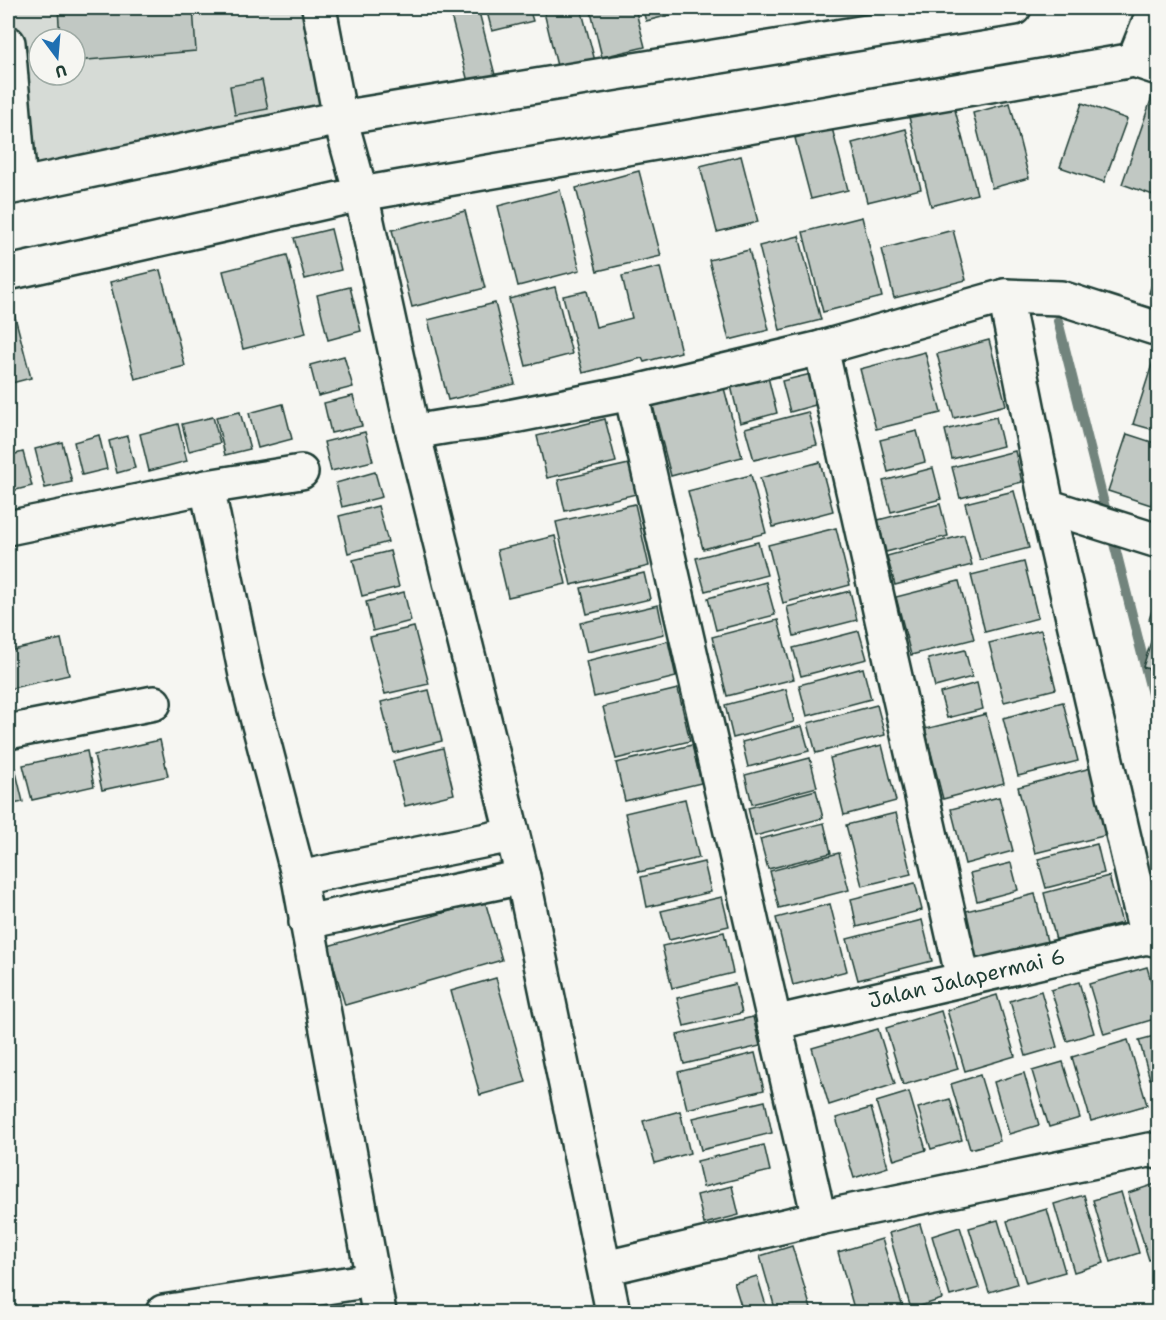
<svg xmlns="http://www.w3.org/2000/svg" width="1166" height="1320" viewBox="0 0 1166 1320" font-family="'Shantell Sans',sans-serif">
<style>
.green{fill:#d6dbd6;stroke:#7a8c85;stroke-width:1.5;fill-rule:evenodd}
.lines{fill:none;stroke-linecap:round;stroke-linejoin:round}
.stream{stroke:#72847d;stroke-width:10}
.building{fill:#c1c8c3;stroke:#1f3d34;stroke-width:1.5}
.minor-casing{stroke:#1f3d34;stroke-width:38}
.minor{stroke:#f6f6f2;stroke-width:33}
.labels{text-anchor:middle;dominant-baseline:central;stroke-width:6;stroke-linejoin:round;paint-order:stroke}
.street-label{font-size:21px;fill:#1f3d34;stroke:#f6f6f2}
</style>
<rect width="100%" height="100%" fill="#f6f6f2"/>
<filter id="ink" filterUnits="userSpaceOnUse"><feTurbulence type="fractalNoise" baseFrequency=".0167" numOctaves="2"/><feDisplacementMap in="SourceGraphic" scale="12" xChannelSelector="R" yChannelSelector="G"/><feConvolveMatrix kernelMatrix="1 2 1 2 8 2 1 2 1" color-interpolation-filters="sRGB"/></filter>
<g filter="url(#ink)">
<!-- green -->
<path class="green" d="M 8,8 L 308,8 L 327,113 L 8,179 ZM 39,39 L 75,39 L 75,75 L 39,75 Z"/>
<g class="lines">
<!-- stream -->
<path class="stream" d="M 1058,321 L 1158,718"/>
</g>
<!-- building -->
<g class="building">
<path d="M 58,8 L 193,8 L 196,51 L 75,61 L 75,39 L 60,39 Z"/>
<path d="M 449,8 L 478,8 L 495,75 L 468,82 Z"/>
<path d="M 486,8 L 529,8 L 533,21 L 492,31 Z"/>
<path d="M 543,8 L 581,8 L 595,61 L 558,70 Z"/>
<path d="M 590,8 L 635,8 L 645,47 L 602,57 Z"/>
<path d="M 642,8 L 698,8 L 646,21 Z"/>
<path d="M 262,80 L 268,109 L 235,115 L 230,86 Z"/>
<path d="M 1152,97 L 1158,99 L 1158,189 L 1156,196 L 1122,184 Z"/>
<path d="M 1010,103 L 1029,178 L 992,188 L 973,113 Z"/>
<path d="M 1082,103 L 1127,119 L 1104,182 L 1060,167 Z"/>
<path d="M 954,106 L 977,194 L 931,206 L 909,117 Z"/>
<path d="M 832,128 L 848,190 L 811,199 L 795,138 Z"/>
<path d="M 906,129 L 921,189 L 867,202 L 852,143 Z"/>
<path d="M 741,156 L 758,222 L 717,232 L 700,166 Z"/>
<path d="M 639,171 L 661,256 L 597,271 L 576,188 Z"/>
<path d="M 560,190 L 580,270 L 518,286 L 498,206 Z"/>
<path d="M 465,211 L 485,288 L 412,307 L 392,230 Z"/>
<path d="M 862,217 L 882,297 L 823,312 L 803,232 Z"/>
<path d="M 331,229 L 341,270 L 305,279 L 294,238 Z"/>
<path d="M 953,230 L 966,280 L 894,298 L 882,249 Z"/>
<path d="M 799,236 L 821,320 L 780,330 L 759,246 Z"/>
<path d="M 749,250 L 769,330 L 729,340 L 709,260 Z"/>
<path d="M 287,255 L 306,333 L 243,349 L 223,271 Z"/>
<path d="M 660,267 L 681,352 L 644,362 L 642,358 L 583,373 L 563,296 L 587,291 L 596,327 L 632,318 L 622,276 Z"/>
<path d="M 1158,267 L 1158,296 L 1149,293 Z"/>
<path d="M 160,270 L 185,366 L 135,379 L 110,282 Z"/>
<path d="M 350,287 L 361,331 L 328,340 L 317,295 Z"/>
<path d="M 555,287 L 572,354 L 526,366 L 509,299 Z"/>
<path d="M 495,303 L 515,384 L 448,400 L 428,320 Z"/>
<path d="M 14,313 L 31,378 L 8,384 L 8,315 Z"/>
<path d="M 989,340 L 1006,405 L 954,418 L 937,354 Z"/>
<path d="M 925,352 L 941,413 L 876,429 L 860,369 Z"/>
<path d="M 1156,352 L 1158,352 L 1158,431 L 1133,424 Z"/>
<path d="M 344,356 L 353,387 L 318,396 L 310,365 Z"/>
<path d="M 811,374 L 819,404 L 790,412 L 782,381 Z"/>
<path d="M 768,377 L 777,413 L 740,423 L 731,386 Z"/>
<path d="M 724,388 L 742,457 L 671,476 L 653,406 Z"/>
<path d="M 353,396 L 362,426 L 331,433 L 324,403 Z"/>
<path d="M 283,404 L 292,439 L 258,448 L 249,413 Z"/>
<path d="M 240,412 L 250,449 L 225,455 L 216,417 Z"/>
<path d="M 808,412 L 817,445 L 754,460 L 745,428 Z"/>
<path d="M 213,417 L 220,443 L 189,451 L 182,424 Z"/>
<path d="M 996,417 L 1003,446 L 952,459 L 945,430 Z"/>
<path d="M 605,419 L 616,462 L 547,478 L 537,436 Z"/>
<path d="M 178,424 L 187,461 L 149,471 L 140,434 Z"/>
<path d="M 917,431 L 925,462 L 888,472 L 880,440 Z"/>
<path d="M 365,432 L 373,461 L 331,471 L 324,442 Z"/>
<path d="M 1127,434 L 1158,444 L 1158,481 L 1151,505 L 1108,491 Z"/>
<path d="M 99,435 L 107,469 L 82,475 L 74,442 Z"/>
<path d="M 127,436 L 135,468 L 117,473 L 109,441 Z"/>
<path d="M 62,442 L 72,482 L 45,488 L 35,449 Z"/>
<path d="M 1015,451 L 1022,482 L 960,498 L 952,467 Z"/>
<path d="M 23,452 L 32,486 L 8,492 L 8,456 Z"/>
<path d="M 820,462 L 833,511 L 773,527 L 760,478 Z"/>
<path d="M 629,464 L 636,494 L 565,511 L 558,480 Z"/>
<path d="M 933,468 L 941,499 L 891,512 L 883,481 Z"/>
<path d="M 375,472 L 382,497 L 342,507 L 336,483 Z"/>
<path d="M 751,475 L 766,533 L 703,549 L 688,491 Z"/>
<path d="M 1014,491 L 1029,548 L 980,560 L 965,503 Z"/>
<path d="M 635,504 L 649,566 L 571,585 L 556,522 Z"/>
<path d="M 940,504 L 948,536 L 886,552 L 878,520 Z"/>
<path d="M 378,506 L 388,542 L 348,553 L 339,516 Z"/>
<path d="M 836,528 L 850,585 L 783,603 L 768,545 Z"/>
<path d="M 964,535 L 972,565 L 895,585 L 887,556 Z"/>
<path d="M 555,536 L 566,584 L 508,597 L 497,550 Z"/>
<path d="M 758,542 L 767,575 L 705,591 L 696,558 Z"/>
<path d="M 390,551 L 399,587 L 362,596 L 353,560 Z"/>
<path d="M 1024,562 L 1038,618 L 985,632 L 971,575 Z"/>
<path d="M 644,573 L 650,599 L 587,614 L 581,588 Z"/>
<path d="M 959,581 L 974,639 L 911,655 L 896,597 Z"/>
<path d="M 766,582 L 775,615 L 716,630 L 708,598 Z"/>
<path d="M 850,591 L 857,620 L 794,636 L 787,607 Z"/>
<path d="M 1158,591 L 1158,623 L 1149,620 Z"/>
<path d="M 404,592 L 411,621 L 373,631 L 366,602 Z"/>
<path d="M 658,605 L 664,634 L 587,652 L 580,623 Z"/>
<path d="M 778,620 L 794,679 L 727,696 L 712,637 Z"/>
<path d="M 414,627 L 429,684 L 385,694 L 370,637 Z"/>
<path d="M 1155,629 L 1158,630 L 1158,672 L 1143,667 Z"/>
<path d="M 1041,630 L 1056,689 L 1004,702 L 989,643 Z"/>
<path d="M 859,631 L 867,659 L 801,676 L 793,648 Z"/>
<path d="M 61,639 L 69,675 L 8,689 L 8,651 Z"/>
<path d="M 668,641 L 676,677 L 594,697 L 586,661 Z"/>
<path d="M 965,650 L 972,677 L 935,687 L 928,659 Z"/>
<path d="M 863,668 L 871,699 L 807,716 L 799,685 Z"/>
<path d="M 977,683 L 983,709 L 947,718 L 940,693 Z"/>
<path d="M 678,689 L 690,741 L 616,759 L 603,707 Z"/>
<path d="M 786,689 L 794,722 L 733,738 L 725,705 Z"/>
<path d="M 429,690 L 442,741 L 394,753 L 381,702 Z"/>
<path d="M 1063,702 L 1078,761 L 1018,776 L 1003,718 Z"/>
<path d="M 877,705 L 885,735 L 816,753 L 808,723 Z"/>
<path d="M 986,714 L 1004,783 L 943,799 L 925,729 Z"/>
<path d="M 802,726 L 809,751 L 748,767 L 742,742 Z"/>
<path d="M 160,740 L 168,776 L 102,790 L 94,755 Z"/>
<path d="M 692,745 L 701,783 L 625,801 L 616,763 Z"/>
<path d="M 882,745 L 896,801 L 844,815 L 830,758 Z"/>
<path d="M 443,748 L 454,794 L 405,806 L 393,761 Z"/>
<path d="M 87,751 L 94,786 L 32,800 L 23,765 Z"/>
<path d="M 810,758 L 817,787 L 752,804 L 745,775 Z"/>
<path d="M 15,768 L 23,802 L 8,805 L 8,769 Z"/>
<path d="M 1091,768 L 1107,835 L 1035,853 L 1018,787 Z"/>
<path d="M 816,790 L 823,818 L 755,836 L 748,808 Z"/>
<path d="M 999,797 L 1013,851 L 965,864 L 951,809 Z"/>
<path d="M 685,799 L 699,858 L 639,872 L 625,813 Z"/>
<path d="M 896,813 L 911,874 L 862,886 L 846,825 Z"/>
<path d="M 824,823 L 831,853 L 768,869 L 760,839 Z"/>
<path d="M 1097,844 L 1104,873 L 1046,888 L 1038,859 Z"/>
<path d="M 839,853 L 849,890 L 779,908 L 770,871 Z"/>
<path d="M 704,862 L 711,892 L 647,907 L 641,877 Z"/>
<path d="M 1011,863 L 1018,890 L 977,901 L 970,873 Z"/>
<path d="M 1109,876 L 1122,923 L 1056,940 L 1044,893 Z"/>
<path d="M 915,883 L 922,910 L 857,927 L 851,899 Z"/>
<path d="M 1035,894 L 1048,945 L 976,964 L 962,912 Z"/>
<path d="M 722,897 L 729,926 L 669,940 L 661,911 Z"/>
<path d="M 485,901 L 502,960 L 345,1005 L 328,946 Z"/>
<path d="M 830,904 L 847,971 L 793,985 L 776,918 Z"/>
<path d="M 922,920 L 932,961 L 858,980 L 847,939 Z"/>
<path d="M 724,932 L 733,973 L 672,988 L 662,946 Z"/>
<path d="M 1147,967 L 1158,1005 L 1158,1018 L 1104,1034 L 1089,984 Z"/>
<path d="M 496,978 L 526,1082 L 480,1095 L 451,991 Z"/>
<path d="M 1079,982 L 1094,1033 L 1067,1041 L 1051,990 Z"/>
<path d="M 735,984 L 742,1013 L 684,1026 L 677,998 Z"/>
<path d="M 1041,991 L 1057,1047 L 1026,1056 L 1010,1001 Z"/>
<path d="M 997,995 L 1015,1056 L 965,1071 L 947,1010 Z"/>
<path d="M 941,1011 L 958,1069 L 903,1085 L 886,1028 Z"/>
<path d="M 753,1017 L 760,1046 L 684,1064 L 677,1035 Z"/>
<path d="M 878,1029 L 895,1084 L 829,1105 L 812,1048 Z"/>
<path d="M 1158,1035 L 1158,1076 L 1150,1079 L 1139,1040 Z"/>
<path d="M 1128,1040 L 1147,1105 L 1091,1121 L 1072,1057 Z"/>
<path d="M 755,1053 L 764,1090 L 687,1109 L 678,1072 Z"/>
<path d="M 1063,1062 L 1080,1118 L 1049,1127 L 1032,1071 Z"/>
<path d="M 1024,1073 L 1039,1125 L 1009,1134 L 994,1082 Z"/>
<path d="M 980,1075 L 1000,1141 L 970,1149 L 951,1084 Z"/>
<path d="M 1158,1082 L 1158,1107 L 1152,1084 Z"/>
<path d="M 909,1092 L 926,1150 L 894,1160 L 876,1102 Z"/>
<path d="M 950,1099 L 962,1140 L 931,1149 L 918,1108 Z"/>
<path d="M 765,1101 L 772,1133 L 701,1150 L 693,1118 Z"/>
<path d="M 871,1108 L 888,1167 L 854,1178 L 836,1118 Z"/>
<path d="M 680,1111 L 690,1153 L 655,1163 L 643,1121 Z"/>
<path d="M 764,1145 L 770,1171 L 703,1187 L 697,1161 Z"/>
<path d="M 1158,1183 L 1158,1257 L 1149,1260 L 1128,1193 Z"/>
<path d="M 732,1186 L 739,1215 L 704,1224 L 697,1195 Z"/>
<path d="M 1121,1192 L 1139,1253 L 1111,1262 L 1093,1200 Z"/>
<path d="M 1084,1195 L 1104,1263 L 1074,1272 L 1054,1204 Z"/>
<path d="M 1047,1209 L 1065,1272 L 1026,1283 L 1007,1221 Z"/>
<path d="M 998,1220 L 1017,1284 L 989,1292 L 969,1228 Z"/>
<path d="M 920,1224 L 942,1299 L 911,1309 L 889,1233 Z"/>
<path d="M 960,1227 L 979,1288 L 950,1296 L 932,1236 Z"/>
<path d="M 882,1239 L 903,1308 L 886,1312 L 855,1312 L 838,1252 Z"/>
<path d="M 792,1246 L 812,1312 L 776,1312 L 760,1256 Z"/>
<path d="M 757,1276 L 768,1312 L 743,1312 L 734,1283 Z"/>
</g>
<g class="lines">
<defs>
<g id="minor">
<path d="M 319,8 L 340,118 L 361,194 L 413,432 L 523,877 L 613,1312"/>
<path d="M 8,43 L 20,185"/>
<path d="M 1134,60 L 1155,8"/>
<path d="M 8,188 L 340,118 L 1014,8"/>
<path d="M 8,273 L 361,194 L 1134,60 L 1158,68"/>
<path d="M 1005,296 L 1047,506 L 1147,937"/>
<path d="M 821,348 L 963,979"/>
<path d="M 631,393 L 819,1218"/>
<path d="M 413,432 L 449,426 L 483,422 L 631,393 L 821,348 L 1005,296 L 1061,298 L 1158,329"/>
<path d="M 207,487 L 301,472"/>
<path d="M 1047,506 L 1158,541"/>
<path d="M 8,528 L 207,487 L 246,675 L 299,878 L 379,1312"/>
<path d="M 8,732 L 154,703"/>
<path d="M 299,878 L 512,835"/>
<path d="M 306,922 L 523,877"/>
<path id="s1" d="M 774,1023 L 1147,937 L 1158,940"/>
<path d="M 605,1268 L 819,1218 L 1149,1150 L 1158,1152"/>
<path d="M 163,1312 L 372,1280"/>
</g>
</defs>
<!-- minor casing -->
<use href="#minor" class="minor-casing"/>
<!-- minor -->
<use href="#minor" class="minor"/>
</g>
</g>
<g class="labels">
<!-- street labels -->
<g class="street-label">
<text stroke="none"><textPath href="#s1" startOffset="198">Jalan Jalapermai 6</textPath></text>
</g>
</g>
<!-- margin -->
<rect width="1166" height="1320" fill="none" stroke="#f6f6f2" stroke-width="30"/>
<rect x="15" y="15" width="1136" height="1290" fill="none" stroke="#1f3d34" stroke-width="2" filter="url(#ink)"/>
<!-- north arrow -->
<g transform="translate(57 57) rotate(164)"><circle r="28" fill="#f6f6f2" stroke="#a0aca6" stroke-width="1.5"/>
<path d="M0-4.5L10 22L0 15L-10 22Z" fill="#1f6fb2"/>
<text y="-9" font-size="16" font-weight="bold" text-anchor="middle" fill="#1f3d34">U</text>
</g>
</svg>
